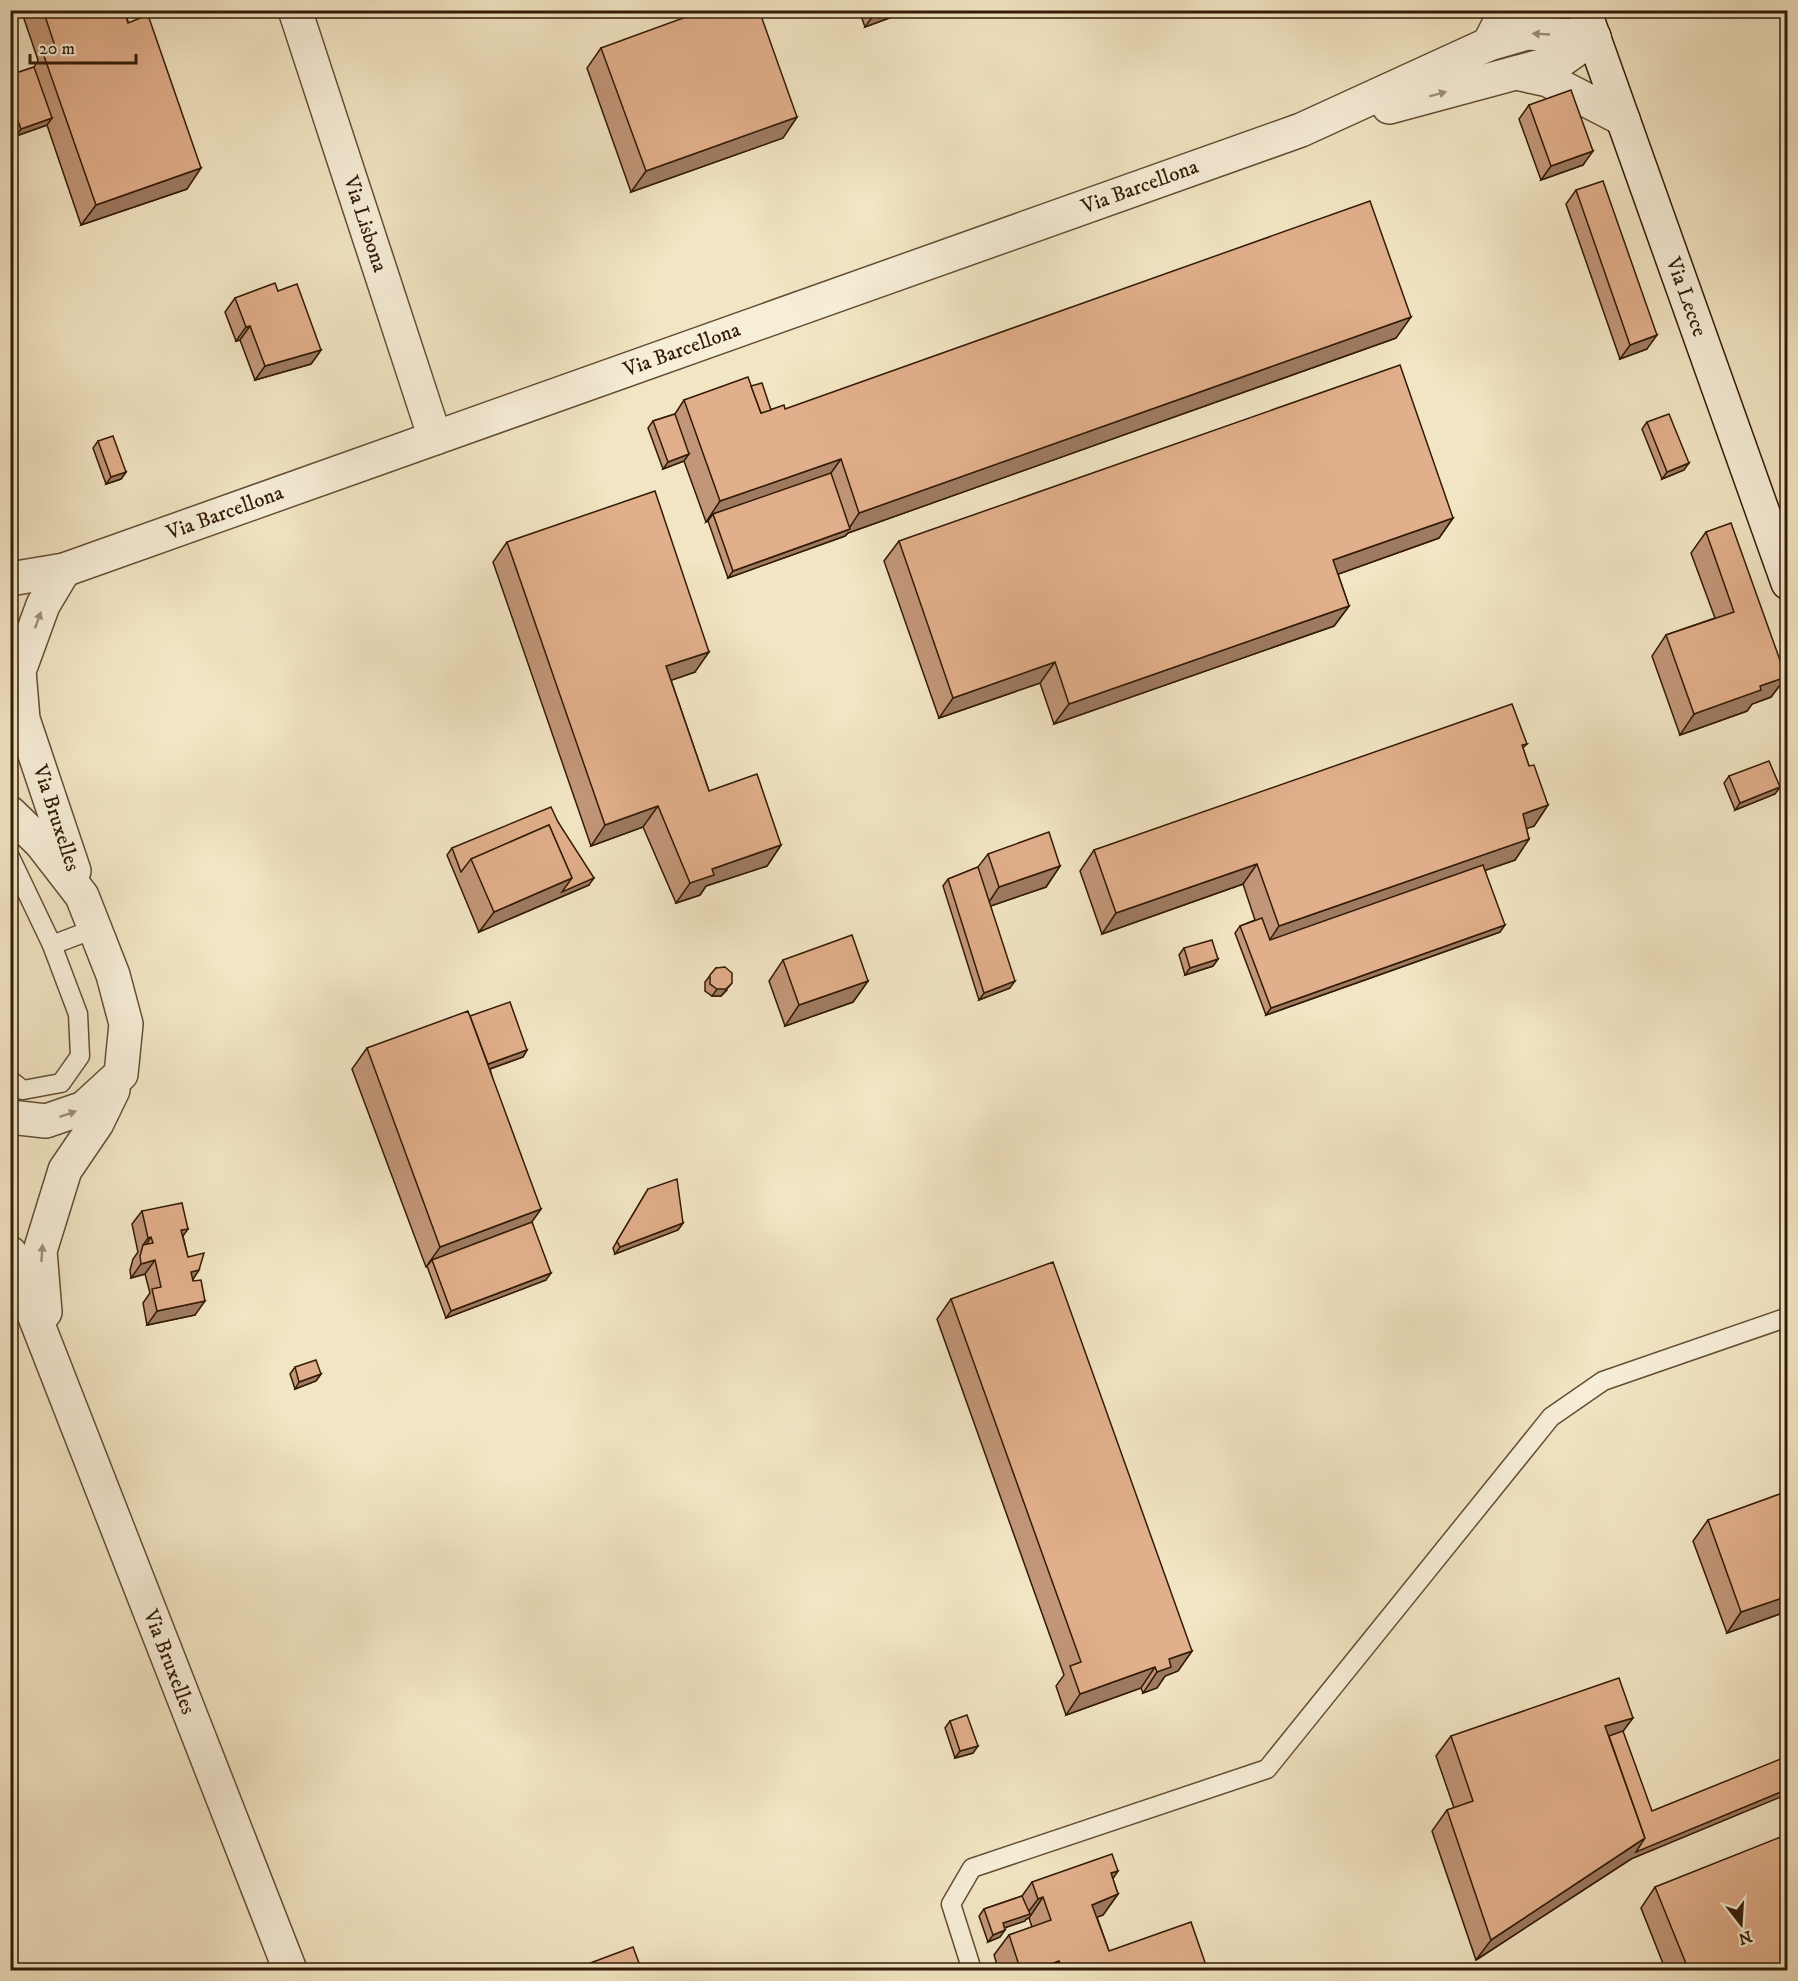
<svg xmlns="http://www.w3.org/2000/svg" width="1798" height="1981" viewBox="0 0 1798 1981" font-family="'IM FELL DW Pica',serif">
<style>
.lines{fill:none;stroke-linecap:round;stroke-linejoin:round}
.service-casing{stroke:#634e35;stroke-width:21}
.minor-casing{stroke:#634e35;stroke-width:36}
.secondary-casing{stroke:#331b06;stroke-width:36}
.service{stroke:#f7eed8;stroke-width:18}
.minor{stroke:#f7eed8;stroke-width:33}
.secondary{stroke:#f7eed8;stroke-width:33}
.wall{fill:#c29678;stroke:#331b06;stroke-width:1.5}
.shaded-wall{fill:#9e7a61;stroke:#331b06;stroke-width:1.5}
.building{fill:#e1af8b;stroke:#331b06;stroke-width:1.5}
.oneway{fill:#9f8f7a}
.labels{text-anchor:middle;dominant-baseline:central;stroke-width:5;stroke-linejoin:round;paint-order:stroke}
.street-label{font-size:21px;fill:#331b06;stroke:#f7eed8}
</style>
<rect width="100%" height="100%" fill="#f2e5c3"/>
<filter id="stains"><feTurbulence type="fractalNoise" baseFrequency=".00333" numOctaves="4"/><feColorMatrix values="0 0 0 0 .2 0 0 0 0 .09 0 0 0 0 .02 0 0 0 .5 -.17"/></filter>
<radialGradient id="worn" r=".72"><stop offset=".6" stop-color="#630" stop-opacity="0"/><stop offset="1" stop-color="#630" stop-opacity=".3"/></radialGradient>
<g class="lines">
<defs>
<g id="service">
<path d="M 10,857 L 52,945 L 78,1014 L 80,1056 L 61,1083 L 23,1090 L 10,1080"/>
<path d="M 52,945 L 94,929"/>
<path d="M 972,1970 L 951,1904 L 972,1868 L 1267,1769 L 1551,1417 L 1603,1381 L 1788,1317"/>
</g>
<g id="minor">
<path d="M 295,10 L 435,438"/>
<path d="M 1489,44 L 1506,10"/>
<path d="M 1516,73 L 1548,80 L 1623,119"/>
<path d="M 1389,107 L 1560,61 L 1594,37"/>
<path d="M 64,570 L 43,605 L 19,671 L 23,719 L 74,871"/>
<path d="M 10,579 L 64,570 L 1301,130 L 1489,44 L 1527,33 L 1594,37"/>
<path d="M 10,813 L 41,843 L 82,896 L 113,975 L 126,1024 L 121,1074 L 84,1108 L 46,1121 L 10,1117"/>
<path d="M 10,1253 L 290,1970"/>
<path d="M 45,1312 L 40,1251 L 65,1170 L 97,1123 L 113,1090"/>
</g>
<path id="secondary" d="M 1584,10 L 1788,583"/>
</defs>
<!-- service casing -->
<use href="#service" class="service-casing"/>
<!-- minor casing -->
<use href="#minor" class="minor-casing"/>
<!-- secondary casing -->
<use href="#secondary" class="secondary-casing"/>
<!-- service -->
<use href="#service" class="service"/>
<!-- minor -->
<use href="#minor" class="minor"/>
<!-- secondary -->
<use href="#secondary" class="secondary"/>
</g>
<!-- wall -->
<g class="wall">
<path d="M 21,10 L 124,10 L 187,189 L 81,225 L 47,125 L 16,136 L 10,121 L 10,75 L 34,67 L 38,60 Z"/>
<path d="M 859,10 L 911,10 L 865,27 Z"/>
<path d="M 601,48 L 797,117 L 783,138 L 631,192 L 587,68 Z"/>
<path d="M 1529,105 L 1583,165 L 1541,180 L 1519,119 Z"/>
<path d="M 1576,190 L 1647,349 L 1620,359 L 1566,204 Z"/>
<path d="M 278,291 L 321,350 L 311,364 L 255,380 L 240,340 L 236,341 L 225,312 L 235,298 Z"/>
<path d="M 1396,338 L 848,533 L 845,536 L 728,578 L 708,521 L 706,522 L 684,461 L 663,469 L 648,428 L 653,421 L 675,414 L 684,400 L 751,386 L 771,410 L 785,409 Z"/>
<path d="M 1647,422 L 1684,470 L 1662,479 L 1642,429 Z"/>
<path d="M 98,441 L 126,472 L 121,479 L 106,484 L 93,448 Z"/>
<path d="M 1453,518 L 1439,538 L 1338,574 L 1349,606 L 1334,626 L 1054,724 L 1040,683 L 939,718 L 884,561 L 899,541 Z"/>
<path d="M 1706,532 L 1786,677 L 1771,697 L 1752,704 L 1747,711 L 1680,735 L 1652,656 L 1666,635 L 1715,618 L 1691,553 Z"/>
<path d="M 507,542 L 695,672 L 671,680 L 709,791 L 781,845 L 767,866 L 706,886 L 700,895 L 676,903 L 643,827 L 591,846 L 493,562 Z"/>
<path d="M 1527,744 L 1523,748 L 1529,766 L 1548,805 L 1534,826 L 1526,828 L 1529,839 L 1515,860 L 1485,870 L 1500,932 L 1266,1015 L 1235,933 L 1240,926 L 1255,920 L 1243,884 L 1102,934 L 1080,871 L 1094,850 Z"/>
<path d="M 1729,776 L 1780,787 L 1775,794 L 1735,810 L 1724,783 Z"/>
<path d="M 558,822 L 589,885 L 479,932 L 447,855 L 452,848 Z"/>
<path d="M 988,854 L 1060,866 L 1046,887 L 990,906 L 1010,988 L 979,1000 L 943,886 L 948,879 L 978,867 Z"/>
<path d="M 1184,948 L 1218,959 L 1213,966 L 1185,975 L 1179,955 Z"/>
<path d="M 783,960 L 868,981 L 853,1002 L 785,1026 L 769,981 Z"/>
<path d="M 716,968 L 727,990 L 721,996 L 712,996 L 705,991 L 705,982 Z"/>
<path d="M 470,1016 L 527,1050 L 523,1057 L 490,1069 L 532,1222 L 546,1280 L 446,1318 L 427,1266 L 426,1267 L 352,1069 L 367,1048 Z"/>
<path d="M 648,1189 L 683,1223 L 678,1230 L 615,1254 L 613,1248 Z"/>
<path d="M 142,1211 L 183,1236 L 193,1280 L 195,1315 L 147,1325 L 143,1303 L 150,1293 L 145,1274 L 131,1278 L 130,1270 L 133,1259 L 138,1252 L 132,1224 Z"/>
<path d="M 951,1299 L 1192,1651 L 1178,1671 L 1165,1676 L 1157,1688 L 1143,1693 L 1141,1688 L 1066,1715 L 1056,1686 L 1064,1675 L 937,1319 Z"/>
<path d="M 295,1367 L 321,1374 L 316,1381 L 295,1389 L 290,1374 Z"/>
<path d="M 1708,1520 L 1788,1611 L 1727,1633 L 1693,1541 Z"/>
<path d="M 950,1721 L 973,1753 L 955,1758 L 945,1728 Z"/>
<path d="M 1623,1731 L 1631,1859 L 1476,1960 L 1432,1831 L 1447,1810 L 1454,1808 L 1436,1756 L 1451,1736 Z"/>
<path d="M 1113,1879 L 1118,1894 L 1103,1915 L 1097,1917 L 1109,1951 L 1208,1971 L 999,1971 L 994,1955 L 1009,1935 L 1032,1927 L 1029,1918 L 1026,1919 L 1025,1921 L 1004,1928 L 1000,1937 L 988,1942 L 979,1916 L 984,1909 L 1022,1896 L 1032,1882 Z"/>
<path d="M 1655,1887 L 1788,1971 L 1666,1971 L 1641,1908 Z"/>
</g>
<!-- shaded-wall -->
<g class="shaded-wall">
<path d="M 10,10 L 20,10 L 10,14 Z"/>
<path d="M 877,10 L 911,10 L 865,27 Z"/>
<path d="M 797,117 L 783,138 L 631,192 L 646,171 Z"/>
<path d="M 52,118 L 47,125 L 16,136 L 21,129 Z"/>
<path d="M 1593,151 L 1583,165 L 1541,180 L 1551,166 Z"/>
<path d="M 201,168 L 187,189 L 81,225 L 96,205 Z"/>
<path d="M 1411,317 L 1396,338 L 848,533 L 845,536 L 728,578 L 733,571 L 848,530 L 859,513 Z"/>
<path d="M 250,326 L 240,340 L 236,341 L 246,327 Z"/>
<path d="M 1657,335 L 1647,349 L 1620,359 L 1630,345 Z"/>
<path d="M 321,350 L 311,364 L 255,380 L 265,366 Z"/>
<path d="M 689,454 L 684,461 L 663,469 L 668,462 Z"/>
<path d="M 841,459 L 826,480 L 713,514 L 708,521 L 706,522 L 720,501 Z"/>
<path d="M 1689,463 L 1684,470 L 1662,479 L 1667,472 Z"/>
<path d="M 126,472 L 121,479 L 106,484 L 111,477 Z"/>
<path d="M 1453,518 L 1439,538 L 1319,581 L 1333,560 Z"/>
<path d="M 1349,606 L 1334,626 L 1054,724 L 1069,704 Z"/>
<path d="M 709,652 L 695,672 L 652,687 L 666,666 Z"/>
<path d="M 1055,662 L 1040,683 L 939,718 L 953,698 Z"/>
<path d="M 1786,677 L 1771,697 L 1752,704 L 1747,711 L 1680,735 L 1694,714 L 1760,686 Z"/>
<path d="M 1780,787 L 1775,794 L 1735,810 L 1740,803 Z"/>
<path d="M 1548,805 L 1534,826 L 1508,835 L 1523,814 Z"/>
<path d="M 658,806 L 643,827 L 591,846 L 605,825 Z"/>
<path d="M 1529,839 L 1515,860 L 1265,947 L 1279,926 Z"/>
<path d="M 781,845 L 767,866 L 706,886 L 700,895 L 676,903 L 690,883 L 712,869 Z"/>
<path d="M 1257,864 L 1243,884 L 1102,934 L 1116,913 Z"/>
<path d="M 1060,866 L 1046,887 L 985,908 L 999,887 Z"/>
<path d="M 572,878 L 594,878 L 589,885 L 479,932 L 494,912 Z"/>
<path d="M 1505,925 L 1500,932 L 1266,1015 L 1271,1008 Z"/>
<path d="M 1218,959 L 1213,966 L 1185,975 L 1190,968 Z"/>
<path d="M 868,981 L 853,1002 L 785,1026 L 799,1005 Z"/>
<path d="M 1015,981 L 1010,988 L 979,1000 L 984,993 Z"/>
<path d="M 732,983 L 721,996 L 712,996 L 717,989 Z"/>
<path d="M 527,1050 L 523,1057 L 470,1076 L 475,1069 Z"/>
<path d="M 541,1209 L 527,1229 L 432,1260 L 427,1266 L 426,1267 L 440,1247 Z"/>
<path d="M 683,1223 L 678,1230 L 615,1254 L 620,1247 Z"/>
<path d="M 188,1229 L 178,1243 L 181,1230 Z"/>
<path d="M 151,1237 L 142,1251 L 143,1245 L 148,1238 Z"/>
<path d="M 155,1260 L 145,1274 L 131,1278 L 141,1264 Z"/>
<path d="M 199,1270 L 190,1284 L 191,1272 Z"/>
<path d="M 551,1273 L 546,1280 L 446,1318 L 451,1311 Z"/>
<path d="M 205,1301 L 195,1315 L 147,1325 L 157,1311 Z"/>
<path d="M 321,1374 L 316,1381 L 295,1389 L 299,1382 Z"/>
<path d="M 1788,1596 L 1788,1611 L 1727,1633 L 1741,1612 Z"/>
<path d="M 1192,1651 L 1178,1671 L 1165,1676 L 1157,1688 L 1143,1693 L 1157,1672 L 1169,1659 Z"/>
<path d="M 1155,1667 L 1141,1688 L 1066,1715 L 1080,1694 Z"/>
<path d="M 1633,1718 L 1618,1738 L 1597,1745 L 1605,1726 Z"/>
<path d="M 978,1746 L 973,1753 L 955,1758 L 960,1751 Z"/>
<path d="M 1788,1789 L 1788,1794 L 1631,1859 L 1476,1960 L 1491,1940 L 1645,1838 Z"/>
<path d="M 1118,1871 L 1104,1892 L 1111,1873 Z"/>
<path d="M 1118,1894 L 1103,1915 L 1077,1925 L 1092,1905 Z"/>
<path d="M 1043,1897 L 1029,1918 L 1026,1919 L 1025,1921 L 998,1930 L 1003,1923 L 1026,1915 L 1038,1899 Z"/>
<path d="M 1005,1930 L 1000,1937 L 988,1942 L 993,1935 Z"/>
<path d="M 1059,1961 L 1053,1971 L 1031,1971 Z"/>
</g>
<!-- building -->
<g class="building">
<path d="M 43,10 L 124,10 L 128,23 L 148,15 L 201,168 L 96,205 L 43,53 L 56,49 Z"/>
<path d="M 705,10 L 759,10 L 797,117 L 646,171 L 601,48 Z"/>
<path d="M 34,67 L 52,118 L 21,129 L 10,100 L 10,75 Z"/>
<path d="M 1571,90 L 1593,151 L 1551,166 L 1529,105 Z"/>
<path d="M 1603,181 L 1657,335 L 1630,345 L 1576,190 Z"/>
<path d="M 1370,201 L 1411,317 L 859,513 L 841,459 L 720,501 L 684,400 L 748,377 L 761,413 L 784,405 L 785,409 Z"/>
<path d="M 275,283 L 278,291 L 297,284 L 321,350 L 265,366 L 250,326 L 246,327 L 235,298 Z"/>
<path d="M 1400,365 L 1453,518 L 1333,560 L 1349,606 L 1069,704 L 1055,662 L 953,698 L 899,541 Z"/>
<path d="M 762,383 L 771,410 L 761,413 L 751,386 Z"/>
<path d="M 675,414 L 689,454 L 668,462 L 653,421 Z"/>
<path d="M 1669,414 L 1689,463 L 1667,472 L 1647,422 Z"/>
<path d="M 113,436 L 126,472 L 111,477 L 98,441 Z"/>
<path d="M 831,473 L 850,529 L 733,571 L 713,514 Z"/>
<path d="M 655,491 L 709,652 L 666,666 L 709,791 L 757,774 L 781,845 L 712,869 L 714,875 L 690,883 L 658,806 L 605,825 L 507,542 Z"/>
<path d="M 1731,523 L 1786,677 L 1760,686 L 1761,690 L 1694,714 L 1666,635 L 1734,612 L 1706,532 Z"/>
<path d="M 1512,704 L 1527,744 L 1522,745 L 1529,766 L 1534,765 L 1548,805 L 1523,814 L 1529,839 L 1279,926 L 1257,864 L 1116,913 L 1094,850 Z"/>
<path d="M 1769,761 L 1780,787 L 1740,803 L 1729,776 Z"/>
<path d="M 551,807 L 558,822 L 594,878 L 562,892 L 572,878 L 549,825 L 471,859 L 461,872 L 452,848 Z"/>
<path d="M 549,825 L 572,878 L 494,912 L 471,859 Z"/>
<path d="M 1049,832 L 1060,866 L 999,887 L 988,854 Z"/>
<path d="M 1483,865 L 1505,925 L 1271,1008 L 1240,926 L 1262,918 L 1270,940 Z"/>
<path d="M 978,867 L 1015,981 L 984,993 L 948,879 Z"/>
<path d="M 852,935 L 868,981 L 799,1005 L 783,960 Z"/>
<path d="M 1212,940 L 1218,959 L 1190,968 L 1184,948 Z"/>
<path d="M 725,967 L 732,973 L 732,983 L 726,989 L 717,989 L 710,984 L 710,975 L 716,968 Z"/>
<path d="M 510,1002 L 527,1050 L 488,1064 L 470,1016 Z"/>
<path d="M 468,1011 L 541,1209 L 440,1247 L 367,1048 Z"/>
<path d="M 677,1179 L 683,1223 L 620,1247 L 617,1241 L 648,1189 Z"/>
<path d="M 182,1203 L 188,1229 L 181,1230 L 188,1257 L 204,1253 L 199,1270 L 191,1272 L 193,1281 L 201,1280 L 205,1301 L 157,1311 L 152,1289 L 161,1287 L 155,1260 L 141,1264 L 140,1256 L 143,1245 L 153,1243 L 151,1237 L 148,1238 L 142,1211 Z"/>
<path d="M 532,1222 L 551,1273 L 451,1311 L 432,1260 Z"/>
<path d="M 1053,1262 L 1192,1651 L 1169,1659 L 1171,1667 L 1157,1672 L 1155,1667 L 1080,1694 L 1070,1666 L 1081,1662 L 951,1299 Z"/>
<path d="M 316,1360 L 321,1374 L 299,1382 L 295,1367 Z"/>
<path d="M 1788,1491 L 1788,1596 L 1741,1612 L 1708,1520 Z"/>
<path d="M 1619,1678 L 1633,1718 L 1605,1726 L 1645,1838 L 1491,1940 L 1447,1810 L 1473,1801 L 1451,1736 Z"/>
<path d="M 967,1715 L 978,1746 L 960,1751 L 950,1721 Z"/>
<path d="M 1623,1731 L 1652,1811 L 1788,1756 L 1788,1789 L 1636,1852 L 1645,1838 L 1609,1736 Z"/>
<path d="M 1788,1834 L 1788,1971 L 1689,1971 L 1655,1887 Z"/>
<path d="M 1112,1854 L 1118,1871 L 1111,1873 L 1118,1894 L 1092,1905 L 1109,1951 L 1191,1922 L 1208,1971 L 1063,1971 L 1059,1961 L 1031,1971 L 1021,1971 L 1009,1935 L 1051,1920 L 1043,1897 L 1038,1899 L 1032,1882 Z"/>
<path d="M 1022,1896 L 1030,1914 L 1003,1923 L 1005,1930 L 993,1935 L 984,1909 Z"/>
<path d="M 633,1947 L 642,1971 L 569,1971 Z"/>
</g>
<!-- one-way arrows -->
<defs><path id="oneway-solid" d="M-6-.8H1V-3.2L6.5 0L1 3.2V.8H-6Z" transform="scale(1.5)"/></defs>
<g class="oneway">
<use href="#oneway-solid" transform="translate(1541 34) rotate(-177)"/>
<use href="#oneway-solid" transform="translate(1438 94) rotate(-15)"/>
<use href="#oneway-solid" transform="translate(38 620) rotate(-70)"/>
<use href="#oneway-solid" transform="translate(68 1114) rotate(-19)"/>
<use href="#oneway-solid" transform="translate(42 1253) rotate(-86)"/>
</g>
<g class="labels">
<!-- street labels -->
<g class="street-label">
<text transform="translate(1140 187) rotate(-20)">Via Barcellona</text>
<text transform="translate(365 224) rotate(72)">Via Lisbona</text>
<text transform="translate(1686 297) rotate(70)">Via Lecce</text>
<text transform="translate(682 350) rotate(-20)">Via Barcellona</text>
<text transform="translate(225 513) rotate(-20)">Via Barcellona</text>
<text transform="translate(56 818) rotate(72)">Via Bruxelles</text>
<text transform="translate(169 1662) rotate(69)">Via Bruxelles</text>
</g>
</g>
<!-- margin -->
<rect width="1798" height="1981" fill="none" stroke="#f2e5c3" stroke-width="36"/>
<rect x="12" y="12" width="1774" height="1957" fill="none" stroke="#331b06" stroke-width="3"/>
<rect x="18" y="18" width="1762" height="1945" fill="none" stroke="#331b06" stroke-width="1.5"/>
<!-- north arrow -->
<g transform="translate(1741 1924) rotate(163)" stroke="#f7eed8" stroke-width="4.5" paint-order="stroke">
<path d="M0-4.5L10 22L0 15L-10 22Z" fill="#331b06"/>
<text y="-9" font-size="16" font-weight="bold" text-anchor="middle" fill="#331b06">N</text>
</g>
<!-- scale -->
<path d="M30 54v9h106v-9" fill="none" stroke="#331b06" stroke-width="3"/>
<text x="39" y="54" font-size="18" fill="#331b06" stroke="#f7eed8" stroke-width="4.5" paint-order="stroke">20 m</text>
<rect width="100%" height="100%" filter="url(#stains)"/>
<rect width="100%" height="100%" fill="url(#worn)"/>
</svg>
